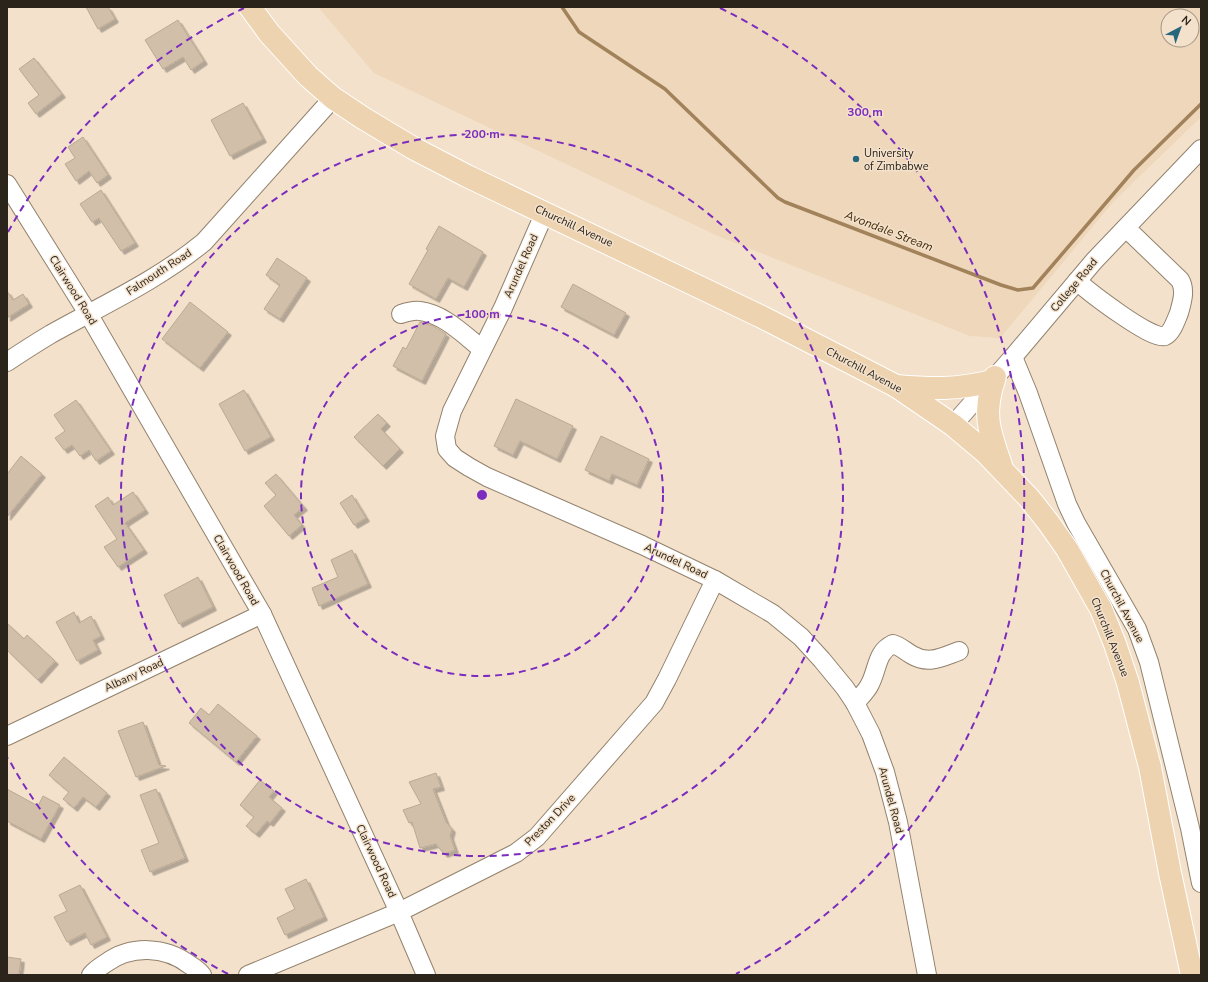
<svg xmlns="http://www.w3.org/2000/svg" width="1208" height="982" viewBox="0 0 1208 982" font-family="'Nunito Sans',sans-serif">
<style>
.built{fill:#eed7ba;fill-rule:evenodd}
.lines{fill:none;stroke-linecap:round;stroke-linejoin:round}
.stream{stroke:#a1825a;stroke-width:3.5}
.building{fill:#d1bfa9;stroke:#baa993;filter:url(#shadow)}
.minor-casing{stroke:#92826d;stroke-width:20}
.major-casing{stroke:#fff;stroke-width:24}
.minor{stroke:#fff;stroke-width:18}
.major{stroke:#eed3b0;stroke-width:22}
.ring{fill:none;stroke:#7b2cbf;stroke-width:2;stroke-dasharray:7 5}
.poi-dot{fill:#27667b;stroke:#f3e1cb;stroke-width:1.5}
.labels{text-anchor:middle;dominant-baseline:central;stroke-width:3;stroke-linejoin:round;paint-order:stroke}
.poi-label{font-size:11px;fill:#2a241b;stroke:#f3e1cb;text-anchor:start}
.street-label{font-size:11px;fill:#2a241b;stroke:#f3e1cb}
.water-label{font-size:12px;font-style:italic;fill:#402a07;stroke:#f3e1cb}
.centre{fill:#7b2cbf;stroke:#f3e1cb;stroke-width:2}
.ring-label{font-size:12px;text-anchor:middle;font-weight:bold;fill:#7b2cbf;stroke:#f3e1cb;stroke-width:3;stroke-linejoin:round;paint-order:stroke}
</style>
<defs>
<filter id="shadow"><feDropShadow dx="3.5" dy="3.5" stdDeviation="0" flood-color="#0004"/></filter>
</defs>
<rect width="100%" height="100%" fill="#f3e1cb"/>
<!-- built -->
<path class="built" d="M 318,7 L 1201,7 L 1201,117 L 1114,201 L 1000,338 L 970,336 L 718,236 L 374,73 ZM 1168,16 L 1192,16 L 1192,40 L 1168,40 Z"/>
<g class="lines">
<!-- stream -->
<path class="stream" d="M 562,7 L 579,32 L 665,89 L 778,198 L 785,202 L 1001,285 L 1018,290 L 1033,288 L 1134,170 L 1201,104"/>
</g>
<!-- building -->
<g class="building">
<path d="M 86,7 L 108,7 L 115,19 L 98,29 Z"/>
<path d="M 178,20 L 204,61 L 191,70 L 183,57 L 163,69 L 145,40 Z"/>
<path d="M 34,58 L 62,94 L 36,114 L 28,103 L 39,95 L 19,69 Z"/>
<path d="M 243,103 L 263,139 L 230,156 L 211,120 Z"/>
<path d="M 83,137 L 108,175 L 97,183 L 89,171 L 76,181 L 65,164 L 75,158 L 68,147 Z"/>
<path d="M 101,190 L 135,243 L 121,251 L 99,218 L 92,222 L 80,204 Z"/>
<path d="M 439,226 L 483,252 L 464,287 L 448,278 L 436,299 L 409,284 L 428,250 L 426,249 Z"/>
<path d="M 277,258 L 307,278 L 280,319 L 264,309 L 280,285 L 266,275 Z"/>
<path d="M 573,284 L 626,313 L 614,335 L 561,307 Z"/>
<path d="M 7,291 L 13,300 L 23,294 L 29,304 L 7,318 Z"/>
<path d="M 190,302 L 228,332 L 200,368 L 162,339 Z"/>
<path d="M 420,322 L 433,326 L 446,334 L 422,381 L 393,366 L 403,347 L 406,349 Z"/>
<path d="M 244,390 L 271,437 L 245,451 L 219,404 Z"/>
<path d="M 516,399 L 573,426 L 557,459 L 520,441 L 513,455 L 494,446 Z"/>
<path d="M 76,400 L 111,451 L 96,461 L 89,450 L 80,456 L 72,445 L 64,450 L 55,438 L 65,431 L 54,415 Z"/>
<path d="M 378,414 L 387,423 L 381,429 L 400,449 L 383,466 L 354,437 Z"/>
<path d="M 601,436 L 649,459 L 637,485 L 612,474 L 609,481 L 585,470 Z"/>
<path d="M 21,456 L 42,474 L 7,517 L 7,474 Z"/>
<path d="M 276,474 L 304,507 L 294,515 L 302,525 L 289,536 L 264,506 L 276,495 L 265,483 Z"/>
<path d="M 133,492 L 145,510 L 125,523 L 144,550 L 118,567 L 104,547 L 117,539 L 95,506 L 108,497 L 113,505 Z"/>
<path d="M 352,495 L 366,518 L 354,525 L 340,503 Z"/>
<path d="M 352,550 L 368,584 L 319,606 L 312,588 L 338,577 L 331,560 Z"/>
<path d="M 198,577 L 213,607 L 179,624 L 164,595 Z"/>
<path d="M 74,612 L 79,623 L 91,616 L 101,636 L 93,640 L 98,650 L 77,661 L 56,622 Z"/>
<path d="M 7,623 L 24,639 L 27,635 L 55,661 L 38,680 L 7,650 Z"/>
<path d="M 218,704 L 257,736 L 236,762 L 189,723 L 201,708 L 209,715 Z"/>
<path d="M 143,722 L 159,765 L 166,766 L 136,777 L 118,731 Z"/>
<path d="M 64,757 L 107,793 L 96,807 L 83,797 L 74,808 L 63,799 L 69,792 L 49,775 Z"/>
<path d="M 436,773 L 441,787 L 433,789 L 446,822 L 452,829 L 450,836 L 455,850 L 444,854 L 436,844 L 420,848 L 412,822 L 409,823 L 403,810 L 421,804 L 409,782 Z"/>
<path d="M 260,780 L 274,791 L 269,797 L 282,808 L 270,823 L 267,821 L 256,834 L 246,826 L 254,817 L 240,805 Z"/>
<path d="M 7,789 L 38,806 L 43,796 L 60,805 L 41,839 L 7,821 Z"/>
<path d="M 156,789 L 185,858 L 150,872 L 141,850 L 159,843 L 140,795 Z"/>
<path d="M 306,879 L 324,917 L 285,935 L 277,918 L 295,909 L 285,889 Z"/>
<path d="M 80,885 L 107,937 L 91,945 L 85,933 L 67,942 L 54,917 L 67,911 L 59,895 Z"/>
<path d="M 7,957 L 21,959 L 19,975 L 7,975 Z"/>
</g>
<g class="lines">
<defs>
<g id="minor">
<path d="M 7,184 L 89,315 L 262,614 L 399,912 L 426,975"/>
<path d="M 545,212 L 503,308 L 452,411 L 445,436 L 447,449 L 455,458 L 469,467 L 487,477 L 642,545 L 715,580 L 773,614 L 801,637 L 822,660 L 845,688 L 855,703 L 871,734 L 885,772 L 898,822 L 927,975"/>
<path d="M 1077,281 C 1088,291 1152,341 1165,336 C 1172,333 1176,320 1179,313 C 1182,302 1186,290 1180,280 L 1126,228"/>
<path d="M 401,314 C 407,312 414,310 420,311 C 444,314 464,335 482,349"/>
<path d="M 1013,357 L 1028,393 L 1067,504 L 1076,523 L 1137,629 L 1149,662 L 1190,828 L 1201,883"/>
<path d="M 7,362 C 22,352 36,343 51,334 C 103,305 158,280 204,242 L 333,98"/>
<path d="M 953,425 L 1013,357 L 1094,261 L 1201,149"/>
<path d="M 855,703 C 860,697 867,691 870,684 C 878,669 876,652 893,644 C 900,646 905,651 912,655 C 929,665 942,657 959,651"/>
<path d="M 7,736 L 262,614"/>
<path d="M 91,975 C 95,970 100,967 106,963 C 131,945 165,946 190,965 C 195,968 199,971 202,975"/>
<path d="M 248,975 L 399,912 L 516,853 L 537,837 L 654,703 L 667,679 L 715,580"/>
</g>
<g id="major">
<path d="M 250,7 L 269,33 L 308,76 L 333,98 L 363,118 L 413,148 L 467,176 L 762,317 L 896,386 L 953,425 L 985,452 L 1029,498 L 1048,522 L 1067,549 L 1101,609 L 1115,644 L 1128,683 L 1150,767 L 1170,873 L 1192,975"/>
<path d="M 995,377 C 982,413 989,431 1001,465"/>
<path d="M 896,386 C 931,389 957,390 992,381"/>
</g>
</defs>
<!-- minor casing -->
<use href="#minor" class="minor-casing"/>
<!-- major casing -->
<use href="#major" class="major-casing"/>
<!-- minor -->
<use href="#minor" class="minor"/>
<!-- major -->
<use href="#major" class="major"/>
</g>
<!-- distance rings -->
<g class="ring">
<circle cx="482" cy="495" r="181"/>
<circle cx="482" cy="495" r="361"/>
<path d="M228 974A542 542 0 0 1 8 758M8 232A542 542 0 0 1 244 8M720 8A542 542 0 0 1 736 974"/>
</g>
<!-- markers -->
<circle class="poi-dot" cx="856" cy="159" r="4"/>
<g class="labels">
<!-- poi labels -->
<g class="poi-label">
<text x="864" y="153">University<tspan x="864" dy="13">of Zimbabwe</tspan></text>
</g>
<!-- street labels -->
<g class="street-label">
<text transform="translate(574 226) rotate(25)">Churchill Avenue</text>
<text transform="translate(521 266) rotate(-66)">Arundel Road</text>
<text transform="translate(159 272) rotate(-33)">Falmouth Road</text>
<text transform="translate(1074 285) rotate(-50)">College Road</text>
<text transform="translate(73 290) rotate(58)">Clairwood Road</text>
<text transform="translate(864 370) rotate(28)">Churchill Avenue</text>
<text transform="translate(676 561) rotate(25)">Arundel Road</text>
<text transform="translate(236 570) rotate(60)">Clairwood Road</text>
<text transform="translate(1122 606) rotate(62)">Churchil Avenue</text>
<text transform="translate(1110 637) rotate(68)">Churchill Avenue</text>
<text transform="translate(134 675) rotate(-25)">Albany Road</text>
<text transform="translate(891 800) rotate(75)">Arundel Road</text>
<text transform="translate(550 820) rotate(-46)">Preston Drive</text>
<text transform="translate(376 861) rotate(65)">Clairwood Road</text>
</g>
<!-- water labels -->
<g class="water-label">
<text transform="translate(889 231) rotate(21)">Avondale Stream</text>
</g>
</g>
<circle cx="482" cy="495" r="6" class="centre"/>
<g class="ring-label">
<text x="865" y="116">300 m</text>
<text x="482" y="138">200 m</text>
<text x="482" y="318">100 m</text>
</g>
<!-- border -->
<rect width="1208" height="982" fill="none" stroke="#2a241b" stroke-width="16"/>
<!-- north arrow -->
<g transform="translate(1180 28) rotate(41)"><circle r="19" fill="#f3e1cb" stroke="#a39585"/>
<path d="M0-3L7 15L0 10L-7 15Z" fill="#27667b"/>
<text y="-6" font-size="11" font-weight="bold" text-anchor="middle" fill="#2a241b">N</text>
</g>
</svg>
